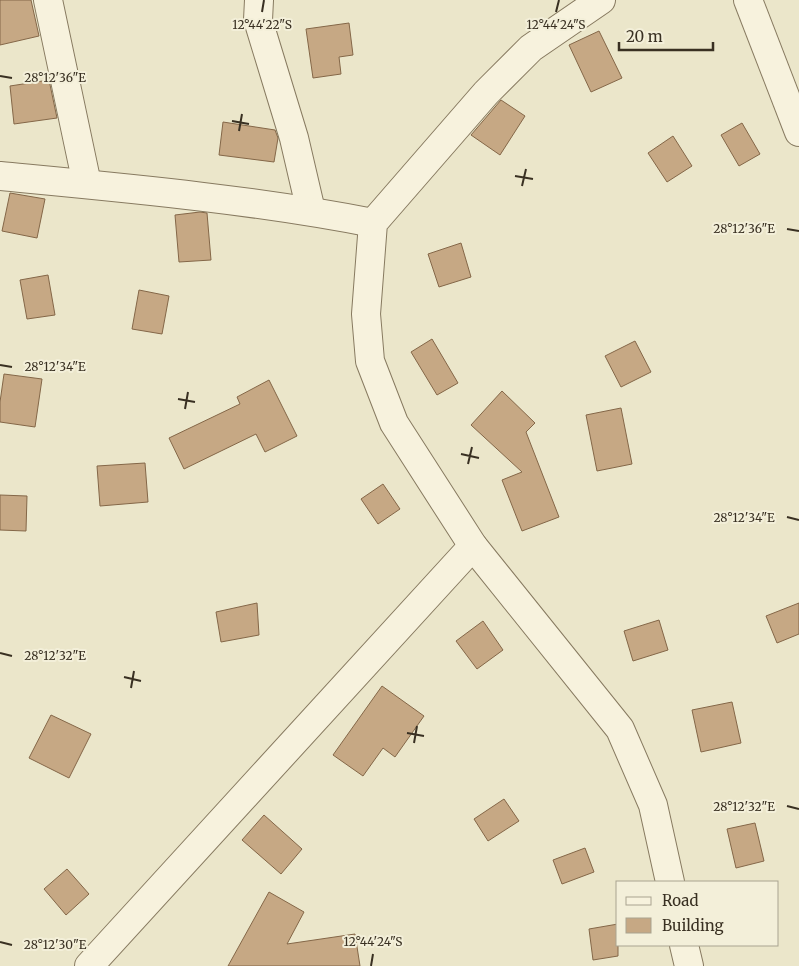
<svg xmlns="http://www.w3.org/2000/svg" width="799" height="966" viewBox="0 0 799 966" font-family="Merriweather,serif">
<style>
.building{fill:#c6a884;stroke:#846748}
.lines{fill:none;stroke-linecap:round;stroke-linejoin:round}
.minor-casing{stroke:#877a60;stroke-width:30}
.minor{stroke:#f7f2dd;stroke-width:28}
.ticks{fill:none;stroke:#393022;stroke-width:2}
.ticks-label{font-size:12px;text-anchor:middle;fill:#393022;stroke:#f3efd9;stroke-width:4;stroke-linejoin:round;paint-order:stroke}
</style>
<rect width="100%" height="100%" fill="#ebe6ca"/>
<!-- building -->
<g class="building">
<path d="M 0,0 L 31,0 L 39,36 L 0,45 Z"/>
<path d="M 349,23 L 353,55 L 339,57 L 341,74 L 313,78 L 306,29 Z"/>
<path d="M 599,31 L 622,78 L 591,92 L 569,45 Z"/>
<path d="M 49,80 L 57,118 L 14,124 L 10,86 Z"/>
<path d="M 501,100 L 525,116 L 500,155 L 471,135 Z"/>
<path d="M 223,122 L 275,130 L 278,138 L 274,162 L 219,155 Z"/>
<path d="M 742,123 L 760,154 L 739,166 L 721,135 Z"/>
<path d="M 673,136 L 692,166 L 667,182 L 648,153 Z"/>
<path d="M 10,193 L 45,199 L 37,238 L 2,231 Z"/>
<path d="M 200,212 L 207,213 L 211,260 L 179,262 L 175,215 Z"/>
<path d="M 461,243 L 471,277 L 439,287 L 428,254 Z"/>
<path d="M 48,275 L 55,315 L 27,319 L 20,280 Z"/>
<path d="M 139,290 L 169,296 L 162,334 L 132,329 Z"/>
<path d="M 432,339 L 458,383 L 437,395 L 411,352 Z"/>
<path d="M 635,341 L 651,372 L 621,387 L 605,356 Z"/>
<path d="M 4,374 L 42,379 L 35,427 L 0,422 L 0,402 Z"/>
<path d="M 269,380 L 297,436 L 265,452 L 256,434 L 184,469 L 169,438 L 240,404 L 237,397 Z"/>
<path d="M 502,391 L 535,423 L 526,432 L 559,517 L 522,531 L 502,480 L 522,472 L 471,425 Z"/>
<path d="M 621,408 L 632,464 L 597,471 L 586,415 Z"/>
<path d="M 145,463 L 148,502 L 100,506 L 97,466 Z"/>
<path d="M 383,484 L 400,509 L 378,524 L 361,499 Z"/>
<path d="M 0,495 L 27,496 L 26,531 L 0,530 Z"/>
<path d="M 257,603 L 259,635 L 221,642 L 216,612 Z"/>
<path d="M 799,603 L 799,634 L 777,643 L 766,616 Z"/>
<path d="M 659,620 L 668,650 L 633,661 L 624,631 Z"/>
<path d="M 483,621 L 503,650 L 477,669 L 456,641 Z"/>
<path d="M 382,686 L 424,716 L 395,757 L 383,748 L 363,776 L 333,755 Z"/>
<path d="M 732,702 L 741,743 L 701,752 L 692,710 Z"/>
<path d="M 51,715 L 91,734 L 69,778 L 29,758 Z"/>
<path d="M 504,799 L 519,821 L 488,841 L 474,819 Z"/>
<path d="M 264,815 L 302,849 L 281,874 L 242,840 Z"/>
<path d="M 755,823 L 764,861 L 736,868 L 727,829 Z"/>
<path d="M 585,848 L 594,872 L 562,884 L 553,860 Z"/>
<path d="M 67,869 L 89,894 L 66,915 L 44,889 Z"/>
<path d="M 269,892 L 304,912 L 287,944 L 355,934 L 360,966 L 228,966 Z"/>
<path d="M 618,924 L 618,956 L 593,960 L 589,929 Z"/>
</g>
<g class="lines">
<defs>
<g id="minor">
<path d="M 48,0 L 87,184"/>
<path d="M 259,0 L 258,20 L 294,138 L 311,211"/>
<path d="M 601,0 L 531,48 L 486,93 L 373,223 L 366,314 L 370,361 L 394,423 L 473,546 L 620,729 L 653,805 L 670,882"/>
<path d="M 748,0 L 799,132"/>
<path d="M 0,176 C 125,188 250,199 373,223"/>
<path d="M 684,945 L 689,966"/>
<path d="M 89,966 L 473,546"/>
</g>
</defs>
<!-- minor casing -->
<use href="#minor" class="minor-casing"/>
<!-- minor -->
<use href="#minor" class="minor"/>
</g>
<!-- ticks -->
<path class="ticks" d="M 262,12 L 264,0M 556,12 L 559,0M 0,76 L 12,78M 232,121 L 249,124M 239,131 L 242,114M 515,176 L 533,179M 522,186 L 526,169M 787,229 L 799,231M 0,365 L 12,367M 178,399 L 195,402M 185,409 L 188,392M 461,454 L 479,458M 468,464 L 472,447M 787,517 L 799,520M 0,653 L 12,656M 124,677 L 141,681M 131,688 L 134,671M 407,733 L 424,736M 414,743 L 417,726M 787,806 L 799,809M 0,942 L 12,945M 371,966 L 373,954"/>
<g class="ticks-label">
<text x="262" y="29">12°44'22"S</text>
<text x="556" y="29">12°44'24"S</text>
<text x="55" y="82">28°12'36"E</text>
<text x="744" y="233">28°12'36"E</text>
<text x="55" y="371">28°12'34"E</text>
<text x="744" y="522">28°12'34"E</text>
<text x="55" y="660">28°12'32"E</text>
<text x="744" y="811">28°12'32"E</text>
<text x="373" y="946">12°44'24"S</text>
<text x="55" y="949">28°12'30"E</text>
</g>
<!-- legend -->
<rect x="616" y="881" width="162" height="65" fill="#f3efd9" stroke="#a9a390"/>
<rect x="626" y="897" width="25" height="8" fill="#f7f2dd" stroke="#a9a390"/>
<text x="662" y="906" font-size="15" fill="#393022">Road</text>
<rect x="626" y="918" width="25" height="15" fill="#c6a884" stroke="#a9a390"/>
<text x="662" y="931" font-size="15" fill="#393022">Building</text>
<!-- scale -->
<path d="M619 42v8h94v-8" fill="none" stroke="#393022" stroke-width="2.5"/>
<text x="626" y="42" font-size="15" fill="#393022" stroke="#f3efd9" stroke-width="4" paint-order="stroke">20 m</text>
</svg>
